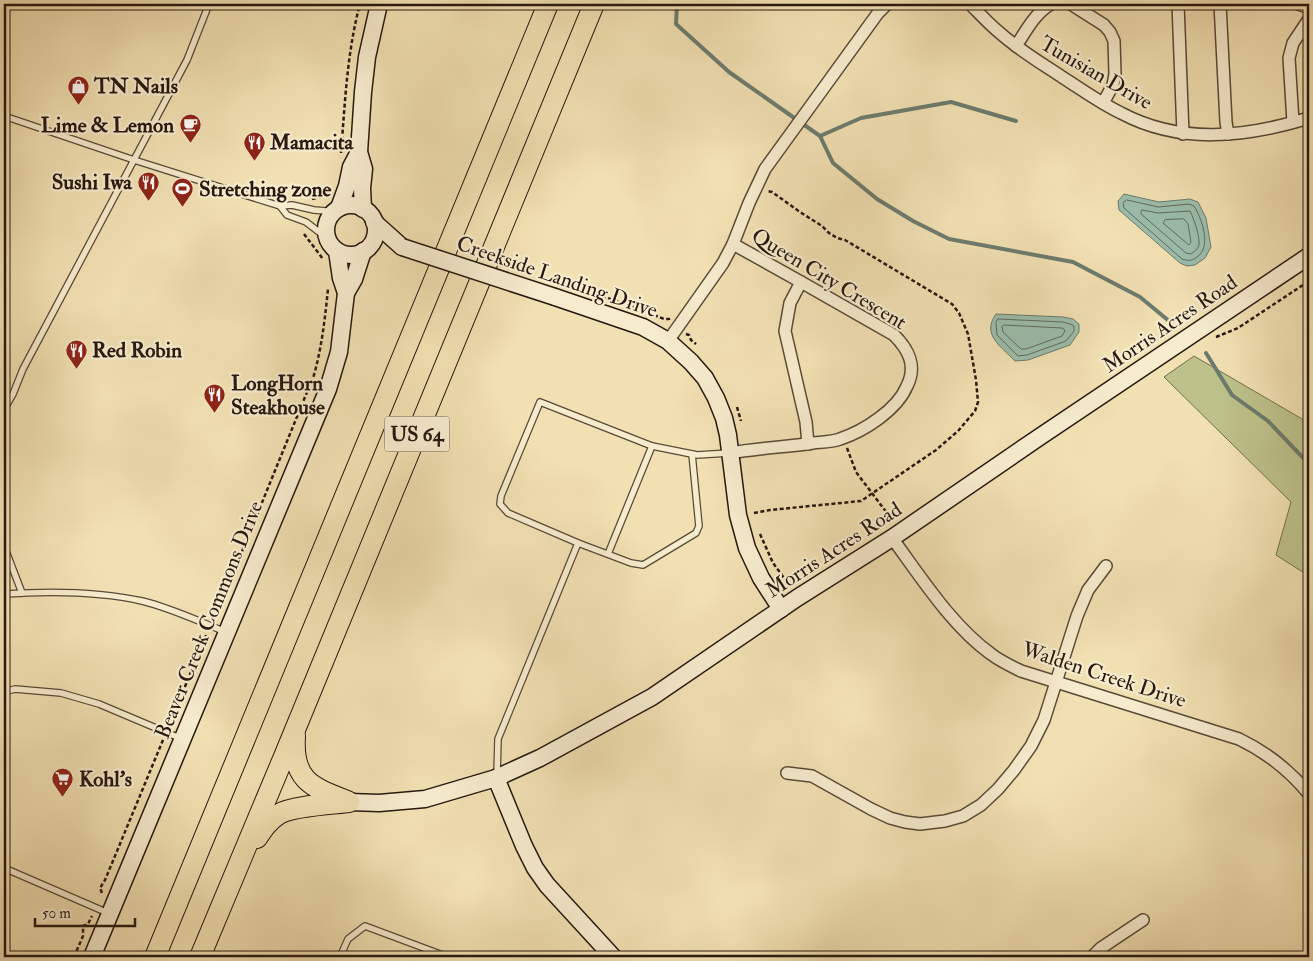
<svg xmlns="http://www.w3.org/2000/svg" width="1313" height="961" viewBox="0 0 1313 961" font-family="'IM FELL Double Pica',serif">
<style>
.green{fill:#bdc18a;stroke:#726c4d}
.water{fill:#9bbdab;stroke:#6c7b6d}
.lines{fill:none;stroke-linecap:round;stroke-linejoin:round}
.shore{stroke:#606a5e;stroke-width:1}
.stream{stroke:#6c7b6d;stroke-width:4}
.lane-casing{stroke:#594a38;stroke-width:8}
.street-casing{stroke:#594a38;stroke-width:14}
.secondary-casing{stroke:#261810;stroke-width:19}
.highway-casing{stroke:#261810;stroke-width:22}
.path{stroke:#261810;stroke-width:2.5;stroke-dasharray:4 2.5;stroke-linecap:butt}
.lane{stroke:#f6ebcd;stroke-width:5.5}
.street{stroke:#f6ebcd;stroke-width:11}
.secondary{stroke:#f6ebcd;stroke-width:16}
.highway{stroke:#f1e0b2;stroke-width:20}
.secondary-bridge-casing{stroke:#261810;stroke-width:19;stroke-linecap:butt}
.secondary-bridge{stroke:#f6ebcd;stroke-width:16}
.labels{text-anchor:middle;dominant-baseline:central;stroke-width:4.5;stroke-linejoin:round;paint-order:stroke}
.shield{fill:#f6ebcd;stroke:#645749;stroke-width:1}
.shield-label{font-size:20px;font-weight:bold;fill:#261810}
.street-label{font-size:21px;fill:#261810;stroke:#f6ebcd}
.poi-label{font-size:21px;font-weight:bold;fill:#261810;stroke:#f6ebcd;text-anchor:start}
</style>
<rect width="100%" height="100%" fill="#f1e0b2"/>
<filter id="stains"><feTurbulence type="fractalNoise" baseFrequency=".004" numOctaves="4"/><feColorMatrix values="0 0 0 0 .2 0 0 0 0 .09 0 0 0 0 .02 0 0 0 .5 -.17"/></filter>
<radialGradient id="worn" r=".72"><stop offset=".6" stop-color="#630" stop-opacity="0"/><stop offset="1" stop-color="#630" stop-opacity=".3"/></radialGradient>
<!-- green -->
<path class="green" d="M 1194,356 L 1309,423 L 1309,576 L 1276,555 L 1291,502 L 1164,377 Z"/>
<!-- water -->
<g class="water">
<path d="M 1124,194 L 1159,202 L 1190,199 L 1198,202 L 1206,218 L 1211,247 L 1205,258 L 1195,265 L 1187,266 L 1180,263 L 1119,210 L 1118,201 Z"/>
<path d="M 996,314 L 1063,317 L 1073,319 L 1079,324 L 1079,332 L 1070,345 L 1028,360 L 1015,361 C 1001,346 981,335 996,314 Z"/>
</g>
<g class="lines">
<!-- shore -->
<g class="shore">
<path d="M 1127,200 L 1158,207 L 1189,204 L 1194,206 C 1202,219 1212,247 1197,257 C 1192,261 1188,261 1182,259 L 1124,208 L 1123,203 Z"/>
<path d="M 1142,210 L 1158,213 L 1190,211 C 1194,219 1200,236 1199,245 C 1198,249 1194,252 1191,254 L 1186,253 L 1141,214 L 1141,212 Z"/>
<path d="M 1184,219 L 1188,224 L 1191,242 L 1189,245 L 1163,223 L 1165,220 Z"/>
<path d="M 998,319 L 1063,322 L 1070,324 L 1074,326 L 1074,331 L 1066,341 L 1027,355 L 1018,356 L 997,335 L 996,323 Z"/>
<path d="M 1004,325 L 1062,328 L 1064,329 L 1065,331 L 1062,336 L 1026,349 L 1021,349 L 1003,332 L 1002,327 Z"/>
</g>
<!-- stream -->
<g class="stream">
<path d="M 677,4 L 676,24 L 729,72 L 820,136 L 833,163 L 877,199 L 913,221 L 949,239 L 1073,262 L 1140,297 L 1169,321"/>
<path d="M 820,136 L 861,118 L 951,102 L 1016,121"/>
<path d="M 1206,353 L 1232,395 L 1268,421 L 1309,464"/>
</g>
<defs>
<g id="lane">
<path d="M 1290,4 L 1309,11"/>
<path d="M 1082,10 L 1086,4"/>
<path d="M 4,116 L 134,160 L 280,206 L 292,205 L 314,210 L 326,211 L 336,210"/>
<path d="M 280,206 L 287,215 L 306,222 L 327,238"/>
<path d="M 4,416 L 5,408 L 13,394 L 23,369 L 187,60 L 209,4"/>
<path d="M 578,543 L 631,563 L 643,565 L 696,533 L 699,526 L 692,454"/>
<path d="M 4,546 L 22,593"/>
<path d="M 608,554 L 652,446"/>
<path d="M 4,594 C 50,591 97,591 142,601 C 171,608 198,621 226,632"/>
<path d="M 4,692 L 15,689 L 61,693 L 99,704 L 182,739"/>
<path d="M 497,776 L 498,739 L 578,543 L 508,513 L 500,504 L 501,496 L 540,402 L 652,446 L 697,455 L 729,453"/>
<path d="M 4,868 L 108,913"/>
<path d="M 340,957 L 348,939 L 365,926 L 448,957"/>
</g>
<g id="street">
<path d="M 970,4 C 980,14 989,24 1000,33 C 1019,50 1041,63 1062,77 C 1081,89 1100,103 1121,113 C 1181,145 1246,137 1309,118"/>
<path d="M 1071,4 L 1104,25 L 1110,32 L 1114,41 L 1115,74 L 1113,85 L 1103,103"/>
<path d="M 1178,4 L 1183,134"/>
<path d="M 1220,4 L 1226,122 L 1228,134"/>
<path d="M 1016,46 C 1026,31 1035,13 1051,4"/>
<path d="M 1293,122 L 1289,58 L 1293,43 L 1309,19"/>
<path d="M 801,282 L 790,303 L 785,331 L 806,422 L 808,444"/>
<path d="M 668,341 L 723,263 L 733,244 L 749,203 L 765,169 L 878,13 L 887,4"/>
<path d="M 730,453 C 758,448 786,447 813,443 C 822,442 832,442 840,439 C 864,431 897,410 907,386 C 917,366 909,350 894,335 L 801,282 L 733,244"/>
<path d="M 892,538 C 921,577 951,625 991,654 C 1000,661 1011,666 1021,671 L 1239,739 C 1266,752 1290,771 1309,794"/>
<path d="M 787,773 L 812,776 L 871,809 L 890,818 L 905,822 L 920,824 L 945,821 L 963,816 L 981,805 L 998,789 L 1014,770 L 1031,746 L 1044,720 L 1077,616 L 1088,590 L 1106,566"/>
<path d="M 1092,957 L 1101,948 L 1143,920"/>
</g>
<g id="secondary">
<circle cx="351" cy="230" r="25"/>
<path d="M 339,208 L 347,186 L 351,167 L 359,152"/>
<path d="M 363,209 L 362,188 L 364,169 L 359,152 L 363,92 L 367,57 L 379,4"/>
<path d="M 374,222 L 402,247"/>
<path d="M 346,293 L 354,279 L 363,251"/>
<path d="M 555,297 L 643,327 L 668,341 L 691,362 L 705,378 L 716,398 L 724,418 L 728,435 L 738,515 L 747,548 L 761,578 L 781,609"/>
<path d="M 496,778 L 524,846 L 535,868 L 547,885 L 613,957"/>
<path d="M 349,802 L 379,803 L 425,799 L 496,778 L 540,758 L 652,697 L 797,598 L 892,538 L 1038,438 L 1309,256"/>
<path d="M 92,957 L 328,389 L 339,352 L 346,293 L 341,278 L 337,251"/>
</g>
<g id="highway">
<path d="M 295,736 C 292,781 312,787 347,801"/>
<path d="M 257,838 C 263,829 269,820 279,814 C 292,806 332,804 349,802"/>
<path d="M 155,957 L 548,4"/>
<path d="M 200,957 L 285,754 L 594,4"/>
</g>
</defs>
<!-- lane casing -->
<use href="#lane" class="lane-casing"/>
<!-- street casing -->
<use href="#street" class="street-casing"/>
<!-- secondary casing -->
<use href="#secondary" class="secondary-casing"/>
<!-- highway casing -->
<use href="#highway" class="highway-casing"/>
<!-- path -->
<g class="path">
<path d="M 341,153 C 345,103 347,52 360,4"/>
<path d="M 312,199 L 323,196 L 330,191"/>
<path d="M 304,234 L 323,259"/>
<path d="M 602,296 L 637,308"/>
<path d="M 654,315 L 664,319 L 669,319 L 669,320"/>
<path d="M 686,334 L 689,335 L 691,340 L 696,344"/>
<path d="M 1216,337 L 1238,328 L 1309,281"/>
<path d="M 737,407 L 741,421"/>
<path d="M 847,448 L 856,472 L 890,517"/>
<path d="M 754,513 L 770,510 L 861,501 L 936,450 L 958,431 L 975,411 L 978,402 L 976,380 L 968,334 L 959,313 L 952,304 L 845,240 L 837,238 L 829,233 L 822,226 L 800,212 L 772,192 L 767,191"/>
<path d="M 760,534 L 773,563 L 789,585"/>
<path d="M 214,617 L 230,581 L 314,375 C 322,346 325,318 328,289"/>
<path d="M 170,723 L 207,633"/>
<path d="M 102,893 L 100,888 L 105,880 L 163,740"/>
<path d="M 74,957 L 83,936 L 83,926 L 88,924 L 92,916"/>
</g>
<!-- lane -->
<use href="#lane" class="lane"/>
<!-- street -->
<use href="#street" class="street"/>
<!-- secondary -->
<use href="#secondary" class="secondary"/>
<!-- highway -->
<use href="#highway" class="highway"/>
<defs>
<path id="secondary-bridge" d="M 402,247 L 555,297"/>
</defs>
<!-- secondary-bridge casing -->
<use href="#secondary-bridge" class="secondary-bridge-casing"/>
<!-- secondary-bridge -->
<use href="#secondary-bridge" class="secondary-bridge"/>
</g>
<!-- icons -->
<defs>
<symbol id="shop-pin" viewBox="-11 -11 22 30"><path d="M0 17L-7.5 6A9.5 9.5 0 1 1 7.5 6Z" fill="#8f2418" stroke="#f6ebcd"/><path d="M-5-2.5h2.3a2.7 3.5 0 0 1 5.4 0H5L5.5 6h-11ZM-1.5-2.5h3a1.5 2.3 0 0 0-3 0Z" fill="#fff"/></symbol>
<symbol id="cafe-pin" viewBox="-11 -11 22 30"><path d="M0 17L-7.5 6A9.5 9.5 0 1 1 7.5 6Z" fill="#8f2418" stroke="#f6ebcd"/><path d="M-5.5-4.5H6V0H3Q3 3.5 0 3.5H-2.5Q-5.5 3.5-5.5 0ZM3-3.2v2h1.7v-2ZM-6 4.5H4V6H-6Z" fill="#fff"/></symbol>
<symbol id="restaurant-pin" viewBox="-11 -11 22 30"><path d="M0 17L-7.5 6A9.5 9.5 0 1 1 7.5 6Z" fill="#8f2418" stroke="#f6ebcd"/><path d="M-5-6h1v4h1v-4h1v4h1v-4h1v5L-1.5 .5V6h-2V.5L-5-1ZM5-6V6H3V1.5H1.5Q1.5-4 5-6Z" fill="#fff"/></symbol>
<symbol id="stadium-pin" viewBox="-11 -11 22 30"><path d="M0 17L-7.5 6A9.5 9.5 0 1 1 7.5 6Z" fill="#8f2418" stroke="#f6ebcd"/><path d="M0-5a6.5 5 0 1 0 0 10a6.5 5 0 1 0 0-10ZM-3.5-1.8h7v3.6h-7Z" fill="#fff"/></symbol>
<symbol id="supermarket-pin" viewBox="-11 -11 22 30"><path d="M0 17L-7.5 6A9.5 9.5 0 1 1 7.5 6Z" fill="#8f2418" stroke="#f6ebcd"/><path d="M-6-5.5h2.5l.6 2H6L4.5 2H-2.5L-4.4-4H-6ZM-1.5 3.2a1.3 1.3 0 1 0 .1 0ZM3 3.2a1.3 1.3 0 1 0 .1 0Z" fill="#fff"/></symbol>
</defs>
<g fill-rule="evenodd">
<use href="#shop-pin" x="66" y="74" width="25" height="34"/>
<use href="#cafe-pin" x="178" y="112" width="25" height="34"/>
<use href="#restaurant-pin" x="242" y="130" width="25" height="34"/>
<use href="#restaurant-pin" x="136" y="170" width="25" height="34"/>
<use href="#stadium-pin" x="170" y="176" width="25" height="34"/>
<use href="#restaurant-pin" x="64" y="338" width="25" height="34"/>
<use href="#restaurant-pin" x="202" y="382" width="25" height="34"/>
<use href="#supermarket-pin" x="50" y="766" width="25" height="34"/>
</g>
<g class="labels">
<!-- shield labels -->
<rect class="shield" x="384.5" y="416.5" width="65" height="35" rx="4"/>
<g class="shield-label">
<text x="417" y="434">US 64</text>
</g>
<!-- street labels -->
<g class="street-label">
<text transform="translate(1096 73) rotate(30)">Tunisian Drive</text>
<text transform="translate(557 277) rotate(19)">Creekside Landing Drive</text>
<text transform="translate(829 279) rotate(31)">Queen City Crescent</text>
<text transform="translate(1170 324) rotate(-34)">Morris Acres Road</text>
<text transform="translate(834 550) rotate(-33)">Morris Acres Road</text>
<text transform="translate(209 620) rotate(-68)">Beaver Creek Commons Drive</text>
<text transform="translate(1104 675) rotate(18)">Walden Creek Drive</text>
</g>
<!-- poi labels -->
<g class="poi-label">
<text x="94" y="86">TN Nails</text>
<text x="174" y="125" text-anchor="end">Lime &amp; Lemon</text>
<text x="270" y="142">Mamacita</text>
<text x="132" y="182" text-anchor="end">Sushi Iwa</text>
<text x="199" y="189">Stretching zone</text>
<text x="92" y="350">Red Robin</text>
<text x="231" y="383">LongHorn<tspan x="231" dy="24">Steakhouse</tspan></text>
<text x="79" y="779">Kohl's</text>
</g>
</g>
<!-- margin -->
<rect width="1313" height="961" fill="none" stroke="#f1e0b2" stroke-width="20"/>
<rect x="5" y="5" width="1303" height="951" fill="none" stroke="#261810" stroke-width="2.5"/>
<rect x="10" y="10" width="1293" height="941" fill="none" stroke="#261810"/>
<!-- scale -->
<path d="M35 918v8h100v-8" fill="none" stroke="#261810" stroke-width="2.5"/>
<text x="42" y="918" font-size="15" fill="#261810" stroke="#f6ebcd" stroke-width="4" paint-order="stroke">50 m</text>
<rect width="100%" height="100%" filter="url(#stains)"/>
<rect width="100%" height="100%" fill="url(#worn)"/>
</svg>
